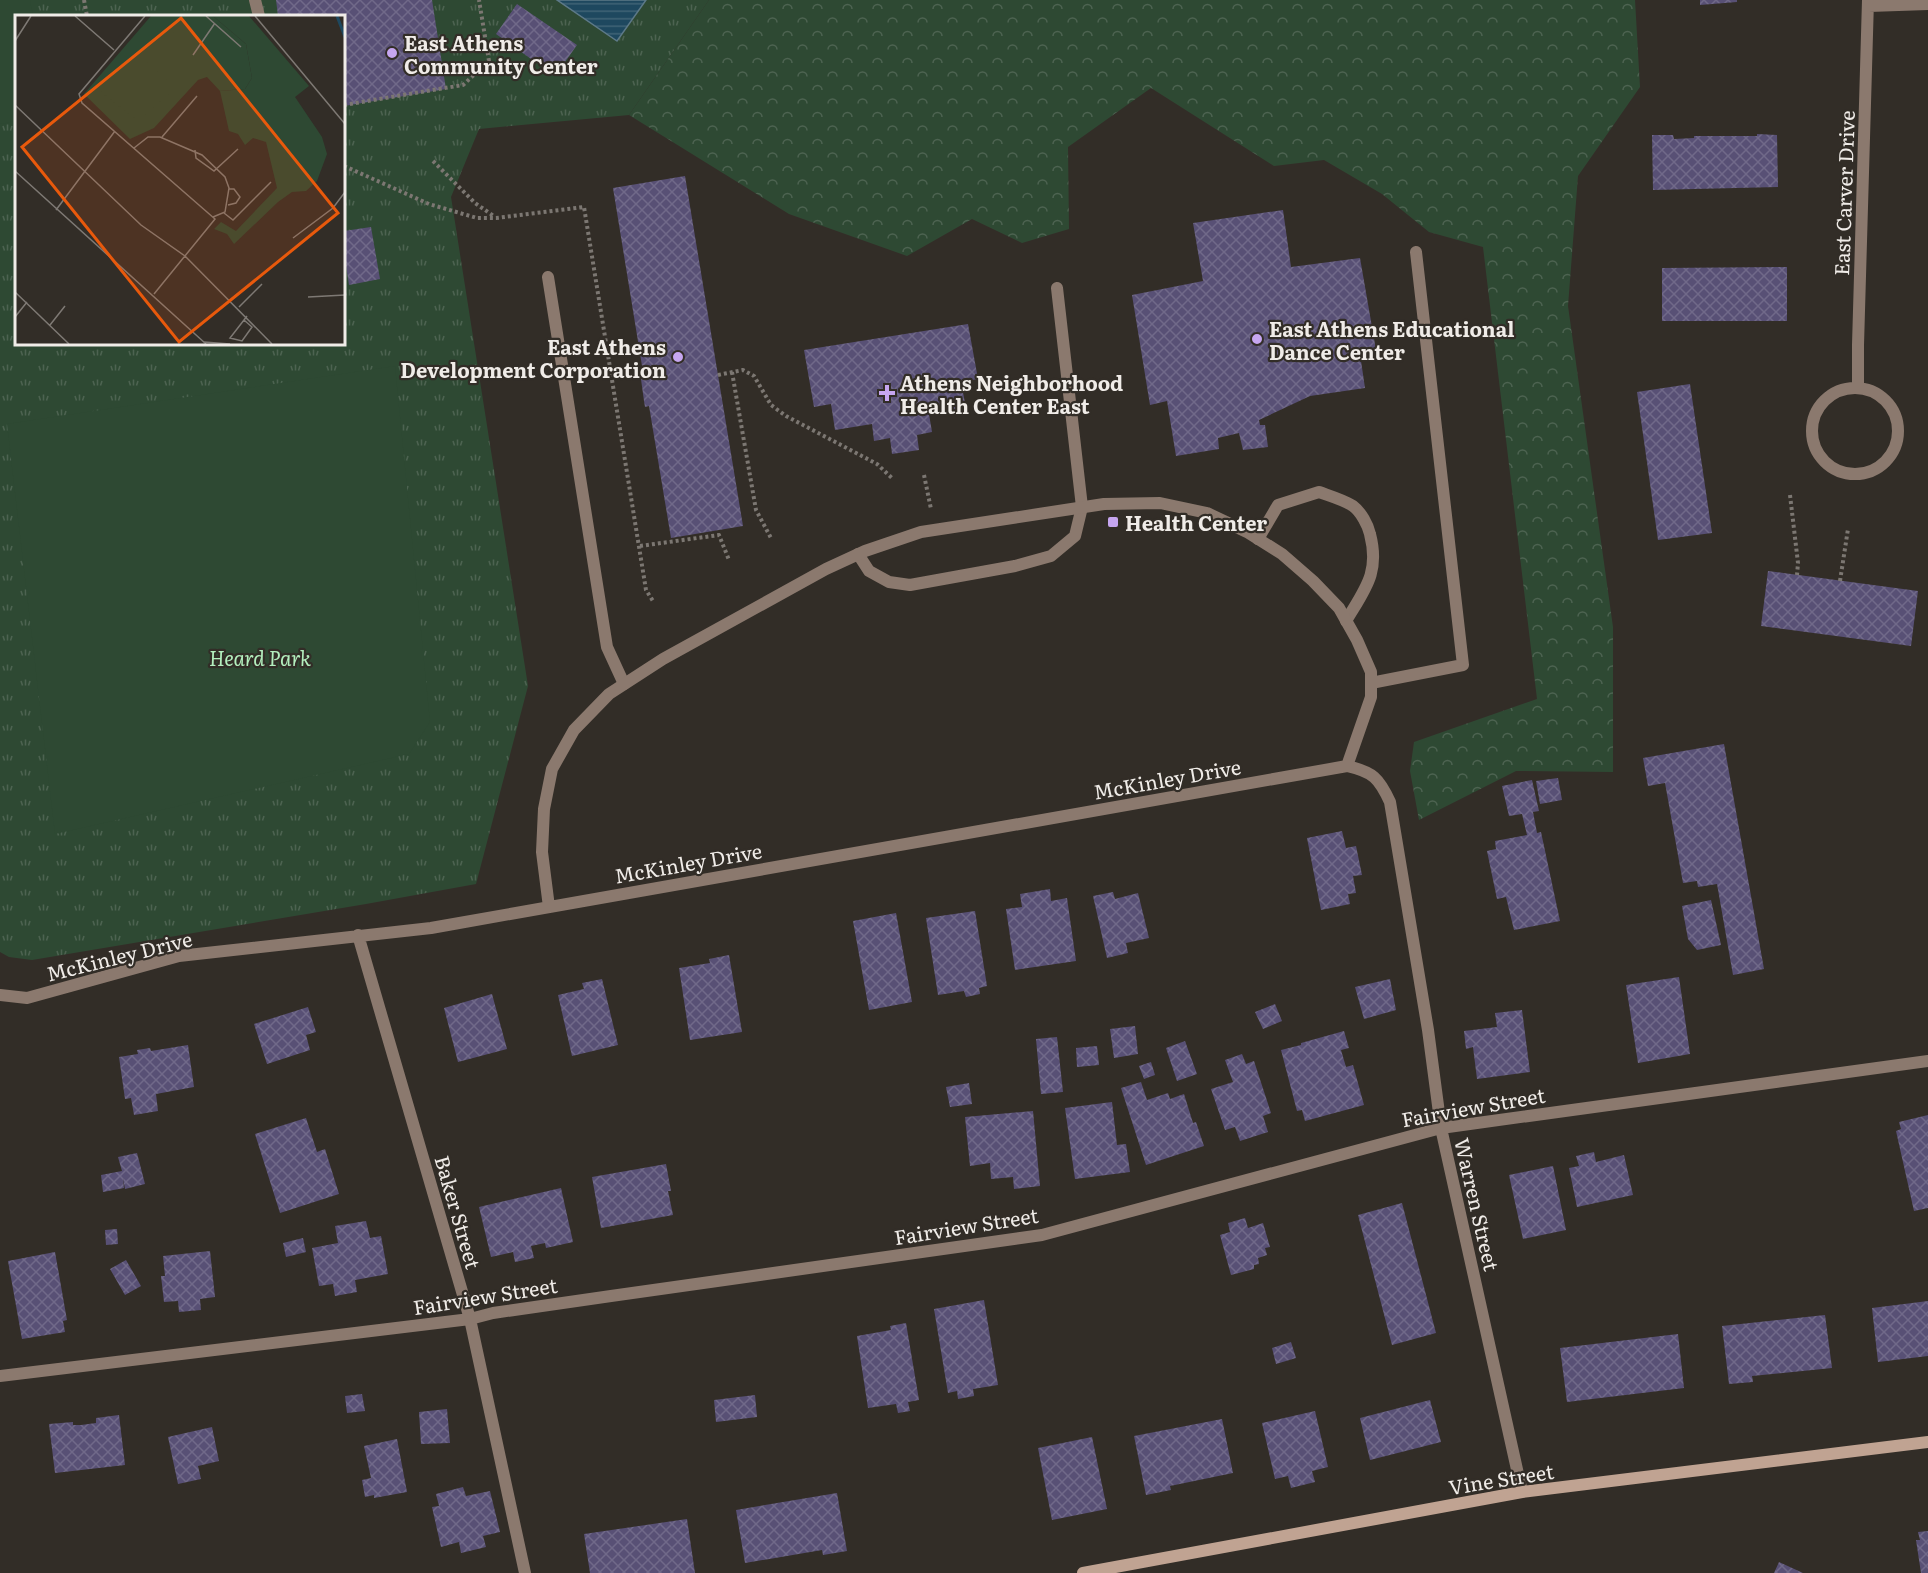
<svg xmlns="http://www.w3.org/2000/svg" width="1928" height="1573" font-family="Literata,serif">
	<style>
		.grass { fill: url(#grass-tufts); fill-rule: evenodd }
		.forest { fill: url(#forest-crowns) }
		.pitch { fill: #2e4933 }
		.water { fill: url(#water-rules); stroke: #5d7988; stroke-width: 1.5 }
		.building { fill: url(#building-cross-hatch) }
		.lines { fill: none; stroke-linecap: round; stroke-linejoin: round }
		.path { stroke: #7c7772; stroke-width: 4; stroke-dasharray: 3 3; stroke-linecap: butt }
		.lane { stroke: #8b796e; stroke-width: 12 }
		.street { stroke: #8b796e; stroke-width: 12 }
		.secondary { stroke: #c0a392; stroke-width: 12 }
		.poi-dot { fill: #c6a6f0; stroke: #322d27; stroke-width: 2 }
		.labels { text-anchor: middle; dominant-baseline: central; stroke-width: 4.5; stroke-linejoin: round; paint-order: stroke }
		.poi-label { font-size: 20px; font-weight: bold; fill: #f0ece8; stroke: #322d27; text-anchor: start }
		.street-label { font-size: 20px; fill: #f0ece8; stroke: #322d27 }
		.park-label { font-size: 20px; font-style: italic; fill: #b3efbe; stroke: #322d27 }
		.inset-river { fill: none; stroke: #1e485f; stroke-width: 3 }
		.inset-road { fill: none; stroke: #7e7974; stroke-width: 1.5 }
		.view { fill: #e8590c; fill-opacity: 0.15; stroke: #e8590c; stroke-width: 3 }
		.inset-edge { fill: none; stroke: #f0ece8; stroke-width: 3 }
	</style>
	<defs>
		<pattern id="grass-tufts" width="24" height="20" patternUnits="userSpaceOnUse" patternTransform="scale(1.5)"><rect width="24" height="20" fill="#2e4933"/><path d="M3 7l-1-3M5 7V3M7 7l1-3M15 17l-1-3M17 17v-4M19 17l1-3" fill="none" stroke="#4d6351"/></pattern>
		<pattern id="forest-crowns" width="20" height="18" patternUnits="userSpaceOnUse" patternTransform="scale(1.5)"><rect width="20" height="18" fill="#2e4933"/><path d="M2 6a3 3 0 1 1 6 0M12 15a3 3 0 1 1 6 0" fill="none" stroke="#4d6351"/></pattern>
		<pattern id="water-rules" width="6" height="5" patternUnits="userSpaceOnUse" patternTransform="scale(1.5)"><rect width="6" height="5" fill="#1e485f"/><path d="M0 2.5h6" fill="none" stroke="#3f6376"/></pattern>
		<pattern id="building-cross-hatch" width="8" height="8" patternUnits="userSpaceOnUse" patternTransform="scale(1.5)"><rect width="8" height="8" fill="#585075"/><path d="M0 0l8 8M0 8l8-8" fill="none" stroke="#706989"/></pattern>
	</defs>
	<rect width="100%" height="100%" fill="#322d27"/>
	<path class="grass" d="M 0,0 L 709,0 L 629,115 L 479,129 L 451,197 L 528,686 L 476,884 L 366,904 L 32,960 L 9,957 L 0,952 ZM 16,16 L 344,16 L 344,344 L 16,344 Z"/>
	<path class="forest" d="M 709,0 L 1635,0 L 1640,87 L 1578,176 L 1568,306 L 1613,627 L 1613,772 L 1516,771 L 1419,820 L 1410,771 L 1414,742 L 1537,699 L 1483,247 L 1429,232 L 1382,194 L 1324,160 L 1274,166 L 1151,88 L 1068,147 L 1069,229 L 1022,243 L 972,219 L 907,256 L 789,214 L 629,115 Z"/>
	<path class="pitch" d="M 0,0 L 30,0 L 33,16 L 16,16 L 16,121 L 0,124 Z
		M 395,366 L 430,722 L 409,754 L 55,834 L 7,424 Z"/>
	<path class="water" d="M 557,0 L 646,0 L 617,41 Z"/>
	<path class="building" d="M 276,0 L 432,0 L 446,89 L 344,106 L 344,16 L 278,16 Z
		M 1700,0 L 1737,0 L 1737,2 L 1700,5 Z
		M 517,4 L 577,45 L 555,76 L 496,34 Z
		M 1757,134 L 1777,135 L 1778,187 L 1653,190 L 1652,135 L 1673,135 L 1674,139 L 1694,138 L 1694,136 L 1757,136 Z
		M 685,176 L 743,526 L 671,538 L 649,406 L 645,407 L 644,401 L 640,372 L 643,372 L 613,188 Z
		M 1283,210 L 1291,267 L 1360,258 L 1376,350 L 1360,354 L 1365,388 L 1310,396 L 1259,420 L 1260,425 L 1265,425 L 1268,447 L 1243,450 L 1239,433 L 1218,438 L 1219,449 L 1176,456 L 1167,401 L 1150,405 L 1132,295 L 1203,281 L 1193,223 Z
		M 371,227 L 380,279 L 349,285 L 344,252 L 344,231 Z
		M 1787,267 L 1787,321 L 1662,321 L 1662,268 Z
		M 968,324 L 978,379 L 961,382 L 966,408 L 929,414 L 932,432 L 917,435 L 919,450 L 892,454 L 890,438 L 874,441 L 872,424 L 835,430 L 831,404 L 814,407 L 804,350 Z
		M 1690,384 L 1712,533 L 1658,540 L 1637,392 Z
		M 1768,571 L 1918,591 L 1911,646 L 1761,626 Z
		M 1724,744 L 1764,969 L 1733,975 L 1717,884 L 1698,887 L 1697,881 L 1683,883 L 1665,783 L 1648,786 L 1643,758 Z
		M 1558,778 L 1562,800 L 1540,804 L 1536,781 Z
		M 1532,780 L 1539,811 L 1533,812 L 1537,833 L 1541,832 L 1560,921 L 1514,930 L 1506,897 L 1497,899 L 1487,851 L 1496,849 L 1495,841 L 1527,835 L 1522,814 L 1509,816 L 1502,786 Z
		M 1342,831 L 1346,848 L 1356,846 L 1362,875 L 1353,876 L 1356,893 L 1348,894 L 1350,904 L 1321,910 L 1307,838 Z
		M 1050,889 L 1051,901 L 1067,898 L 1076,961 L 1015,970 L 1006,909 L 1022,907 L 1020,894 Z
		M 1113,892 L 1115,899 L 1138,893 L 1149,938 L 1126,943 L 1128,953 L 1107,958 L 1093,896 Z
		M 1711,900 L 1721,945 L 1697,950 L 1688,939 L 1682,906 Z
		M 975,911 L 987,986 L 979,988 L 980,994 L 966,997 L 964,991 L 938,995 L 926,918 Z
		M 896,913 L 912,1002 L 869,1010 L 853,921 Z
		M 729,955 L 742,1032 L 690,1040 L 679,968 L 710,963 L 709,959 Z
		M 1679,977 L 1690,1054 L 1638,1063 L 1626,985 Z
		M 602,979 L 618,1045 L 572,1056 L 558,995 L 584,989 L 582,983 Z
		M 1390,979 L 1396,1010 L 1364,1019 L 1355,987 Z
		M 492,994 L 507,1049 L 458,1062 L 444,1008 Z
		M 1275,1004 L 1282,1021 L 1263,1029 L 1255,1012 Z
		M 308,1007 L 316,1032 L 306,1035 L 310,1050 L 267,1064 L 254,1024 Z
		M 1522,1010 L 1530,1072 L 1477,1079 L 1473,1047 L 1466,1049 L 1464,1031 L 1497,1027 L 1495,1013 Z
		M 1135,1026 L 1138,1054 L 1114,1058 L 1110,1029 Z
		M 1344,1031 L 1349,1048 L 1341,1050 L 1346,1067 L 1353,1065 L 1364,1105 L 1305,1121 L 1302,1110 L 1297,1111 L 1281,1050 L 1301,1045 L 1301,1043 Z
		M 1057,1037 L 1063,1092 L 1041,1094 L 1036,1039 Z
		M 1185,1041 L 1197,1074 L 1177,1081 L 1166,1048 Z
		M 188,1045 L 194,1087 L 156,1094 L 158,1111 L 134,1115 L 131,1098 L 125,1099 L 119,1057 L 138,1054 L 137,1050 L 150,1048 L 151,1051 Z
		M 1097,1046 L 1099,1065 L 1077,1067 L 1076,1048 Z
		M 1242,1054 L 1246,1064 L 1254,1061 L 1271,1113 L 1263,1116 L 1268,1132 L 1240,1141 L 1235,1127 L 1225,1130 L 1211,1089 L 1233,1082 L 1225,1060 Z
		M 1151,1062 L 1155,1075 L 1144,1079 L 1139,1066 Z
		M 1141,1082 L 1147,1100 L 1168,1093 L 1170,1099 L 1184,1094 L 1193,1123 L 1196,1122 L 1204,1146 L 1146,1165 L 1121,1088 Z
		M 969,1083 L 972,1104 L 950,1107 L 946,1087 Z
		M 1112,1102 L 1117,1145 L 1126,1144 L 1130,1172 L 1075,1179 L 1065,1108 Z
		M 1033,1111 L 1040,1186 L 1014,1189 L 1013,1177 L 991,1179 L 990,1163 L 970,1166 L 965,1117 Z
		M 1928,1115 L 1928,1208 L 1914,1211 L 1896,1131 L 1901,1129 L 1899,1122 Z
		M 306,1118 L 317,1152 L 325,1149 L 339,1194 L 280,1213 L 255,1134 Z
		M 1594,1152 L 1596,1162 L 1624,1155 L 1633,1195 L 1577,1207 L 1569,1168 L 1579,1166 L 1576,1156 Z
		M 137,1153 L 145,1184 L 125,1189 L 123,1178 L 124,1188 L 103,1192 L 101,1175 L 122,1171 L 118,1157 Z
		M 666,1164 L 671,1191 L 668,1191 L 673,1215 L 601,1228 L 592,1177 Z
		M 1553,1166 L 1566,1230 L 1523,1239 L 1509,1175 Z
		M 561,1188 L 573,1242 L 546,1248 L 545,1243 L 531,1246 L 534,1258 L 515,1262 L 513,1252 L 491,1257 L 479,1207 Z
		M 1402,1203 L 1436,1333 L 1392,1345 L 1358,1215 Z
		M 1245,1218 L 1248,1228 L 1263,1223 L 1270,1247 L 1265,1248 L 1267,1255 L 1258,1258 L 1259,1264 L 1254,1265 L 1254,1269 L 1231,1275 L 1220,1235 L 1230,1232 L 1228,1223 Z
		M 366,1221 L 370,1238 L 381,1236 L 388,1274 L 355,1280 L 357,1292 L 335,1296 L 333,1284 L 319,1286 L 312,1248 L 338,1243 L 335,1226 Z
		M 117,1229 L 118,1244 L 106,1245 L 105,1230 Z
		M 303,1238 L 306,1252 L 286,1257 L 283,1243 Z
		M 210,1251 L 215,1297 L 200,1299 L 201,1310 L 179,1312 L 178,1301 L 164,1302 L 161,1276 L 165,1276 L 163,1256 Z
		M 55,1252 L 67,1320 L 63,1321 L 65,1332 L 22,1339 L 8,1261 Z
		M 126,1260 L 141,1286 L 125,1295 L 110,1269 Z
		M 984,1300 L 998,1385 L 973,1389 L 974,1396 L 958,1399 L 957,1391 L 948,1393 L 934,1309 Z
		M 1928,1301 L 1928,1356 L 1878,1362 L 1872,1308 Z
		M 1825,1315 L 1832,1368 L 1752,1376 L 1753,1382 L 1729,1384 L 1722,1326 Z
		M 906,1323 L 919,1400 L 908,1402 L 910,1411 L 898,1413 L 896,1404 L 868,1408 L 857,1336 L 891,1330 L 890,1326 Z
		M 1678,1334 L 1684,1388 L 1567,1402 L 1560,1348 Z
		M 1291,1342 L 1296,1358 L 1276,1364 L 1272,1348 Z
		M 362,1394 L 365,1411 L 347,1413 L 345,1396 Z
		M 755,1395 L 757,1417 L 716,1422 L 714,1400 Z
		M 1430,1400 L 1441,1442 L 1370,1460 L 1360,1418 Z
		M 447,1409 L 450,1443 L 421,1444 L 419,1412 Z
		M 1315,1411 L 1328,1467 L 1312,1471 L 1315,1482 L 1291,1488 L 1288,1476 L 1275,1479 L 1262,1423 Z
		M 119,1415 L 125,1465 L 55,1473 L 49,1424 L 73,1422 L 73,1425 L 81,1425 L 96,1423 L 96,1418 Z
		M 1222,1419 L 1233,1473 L 1170,1486 L 1171,1490 L 1146,1495 L 1134,1436 Z
		M 212,1427 L 219,1461 L 198,1466 L 201,1479 L 178,1484 L 168,1437 Z
		M 1092,1437 L 1107,1509 L 1052,1520 L 1038,1448 Z
		M 397,1439 L 407,1492 L 374,1498 L 374,1495 L 365,1497 L 362,1480 L 371,1478 L 364,1446 Z
		M 463,1487 L 466,1496 L 490,1491 L 500,1532 L 483,1536 L 486,1547 L 461,1553 L 459,1542 L 441,1547 L 432,1507 L 439,1506 L 436,1494 Z
		M 837,1493 L 847,1551 L 823,1555 L 822,1550 L 745,1563 L 736,1510 Z
		M 687,1519 L 695,1573 L 590,1573 L 584,1534 Z
		M 1928,1531 L 1928,1573 L 1921,1573 L 1916,1540 L 1920,1540 L 1918,1532 Z
		M 1779,1562 L 1803,1573 L 1774,1573 Z"/>
	<g class="lines">
		<path class="path" d="M 84,0 L 87,16
			M 344,105 L 463,85 L 489,61 L 479,0
			M 433,161 L 475,203 L 495,217
			M 344,166 L 429,204 L 477,218 L 496,218 L 584,207 L 646,590 L 653,601
			M 732,372 L 756,510 L 771,538
			M 718,375 L 743,370 L 754,376 L 771,405 L 786,416 L 877,464 L 893,479
			M 924,475 L 931,509
			M 1790,495 L 1798,563 L 1797,575
			M 640,546 L 719,535 L 729,560
			M 1840,581 L 1848,529"/>
		<path class="lane" d="M 255,0 L 259,16
			M 548,277 L 607,647 L 624,684
			M 1258,539 L 1278,505 L 1319,492 C 1330,496 1344,500 1353,506 C 1361,512 1368,525 1370,534 C 1380,573 1365,589 1346,621
			M 858,554 L 869,571 L 889,582 L 910,585 L 1015,566 L 1051,556 L 1075,536 L 1082,507 L 1057,288
			M 1371,683 L 1463,665 L 1416,252"/>
		<path class="street" d="M 1869,6 L 1928,4
			M 1858,388 L 1858,345 L 1868,0
			M1812 431a43 43 0 1 1 86 0a43 43 0 1 1-86 0Z
			M 549,907 L 542,852 L 544,809 L 552,769 L 574,730 L 609,694 L 663,659 L 826,569 L 865,551 L 921,532 L 1104,504 L 1160,503 L 1207,513 L 1247,532 L 1282,554 L 1313,581 L 1339,608 L 1357,640 L 1371,672 L 1371,697 L 1347,766
			M 358,935 L 470,1319 L 525,1573
			M 0,995 L 27,998 L 179,956 L 431,928 L 1347,766 C 1373,772 1379,778 1390,802 L 1428,1030 L 1441,1128 L 1522,1492
			M 0,1376 L 470,1319 L 493,1313 L 611,1296 L 1042,1235 L 1441,1128 L 1928,1061"/>
		<path class="secondary" d="M 1083,1573 L 1522,1492 L 1928,1442"/>
	</g>
	<g class="poi-dot">
		<circle cx="392" cy="53" r="6"/>
		<circle cx="1257" cy="339" r="6"/>
		<circle cx="678" cy="357" r="6"/>
		<path d="M884 384h6v6h6v6h-6v6h-6v-6h-6v-6h6z"/>
		<rect x="1107" y="516" width="12" height="12" rx="3"/>
	</g>
	<g class="labels">
		<g class="poi-label">
			<text x="404" y="42">East Athens<tspan x="404" dy="23">Community Center</tspan></text>
			<text x="1269" y="328">East Athens Educational<tspan x="1269" dy="23">Dance Center</tspan></text>
			<text x="666" y="346" text-anchor="end">East Athens<tspan x="666" dy="23">Development Corporation</tspan></text>
			<text x="900" y="382">Athens Neighborhood<tspan x="900" dy="23">Health Center East</tspan></text>
			<text x="1125" y="522">Health Center</text>
		</g>
		<g class="street-label">
			<text transform="translate(1843 193) rotate(-88)">East Carver Drive</text>
			<text transform="translate(1167 778) rotate(-10)">McKinley Drive</text>
			<text transform="translate(688 862) rotate(-10)">McKinley Drive</text>
			<text transform="translate(119 955) rotate(-14)">McKinley Drive</text>
			<text transform="translate(1473 1106) rotate(-10)">Fairview Street</text>
			<text transform="translate(1478 1204) rotate(77)">Warren Street</text>
			<text transform="translate(459 1212) rotate(74)">Baker Street</text>
			<text transform="translate(966 1225) rotate(-9)">Fairview Street</text>
			<text transform="translate(485 1295) rotate(-9)">Fairview Street</text>
			<text transform="translate(1501 1478) rotate(-9)">Vine Street</text>
		</g>
		<g class="park-label">
			<text x="260" y="657">Heard Park</text>
		</g>
	</g>
	<g transform="translate(15 15)">
		<rect width="330" height="330" fill="#322d27"/>
		<path d="M 136,1 L 198,1 L 231,29 L 237,63 L 230,74 L 205,76 L 192,62 L 183,65 L 139,113 L 115,124 L 69,79 Z" fill="#2e4933"/>
		<path d="M 198,1 L 234,1 L 294,71 L 280,82 L 307,122 L 312,139 L 302,166 L 291,176 L 277,177 L 263,187 L 219,229 L 212,219 L 199,214 L 206,207 L 221,216 L 262,173 L 251,127 L 238,123 L 230,130 L 223,119 L 214,116 L 205,76 L 230,74 L 237,63 L 231,29 Z" fill="#2e4933"/>
		<path d="M 150,1 L 170,1 L 172,2 L 158,18 L 145,6 ZM 123,39 L 161,73 L 123,106 L 86,77 Z" fill="#2e4933"/>
		<path class="inset-river" d="M 322,1 L 330,22"/>
		<path class="inset-road" d="M 60,1 L 99,35M 130,1 L 64,79 L 67,88 L 200,204 L 139,279M 191,1 L 226,32M 240,1 L 330,109M 0,26 L 16,1M 178,40 L 200,8M 0,90 L 126,210 L 170,241 L 257,329M 147,122 L 182,81M 119,133 L 133,122 L 145,122 L 187,140 L 210,162 L 214,173 L 210,197 L 198,202M 180,135 L 181,143 L 199,156 L 223,134M 0,156 L 191,329M 213,190 L 221,188 L 225,182 L 219,174 L 214,174M 41,195 L 100,116M 209,198 L 218,205 L 256,167M 278,223 L 318,193 L 330,177M 0,277 L 54,329M 293,282 L 330,280M 224,292 L 247,269M 0,302 L 12,287M 229,305 L 237,312 L 227,326 L 215,323 L 229,305 L 232,301M 35,310 L 50,291M 189,327 L 215,329"/>
		<path class="view" d="M 166,3 L 323,198 L 164,327 L 7,132 Z"/>
		<rect width="330" height="330" class="inset-edge"/>
	</g>
</svg>
